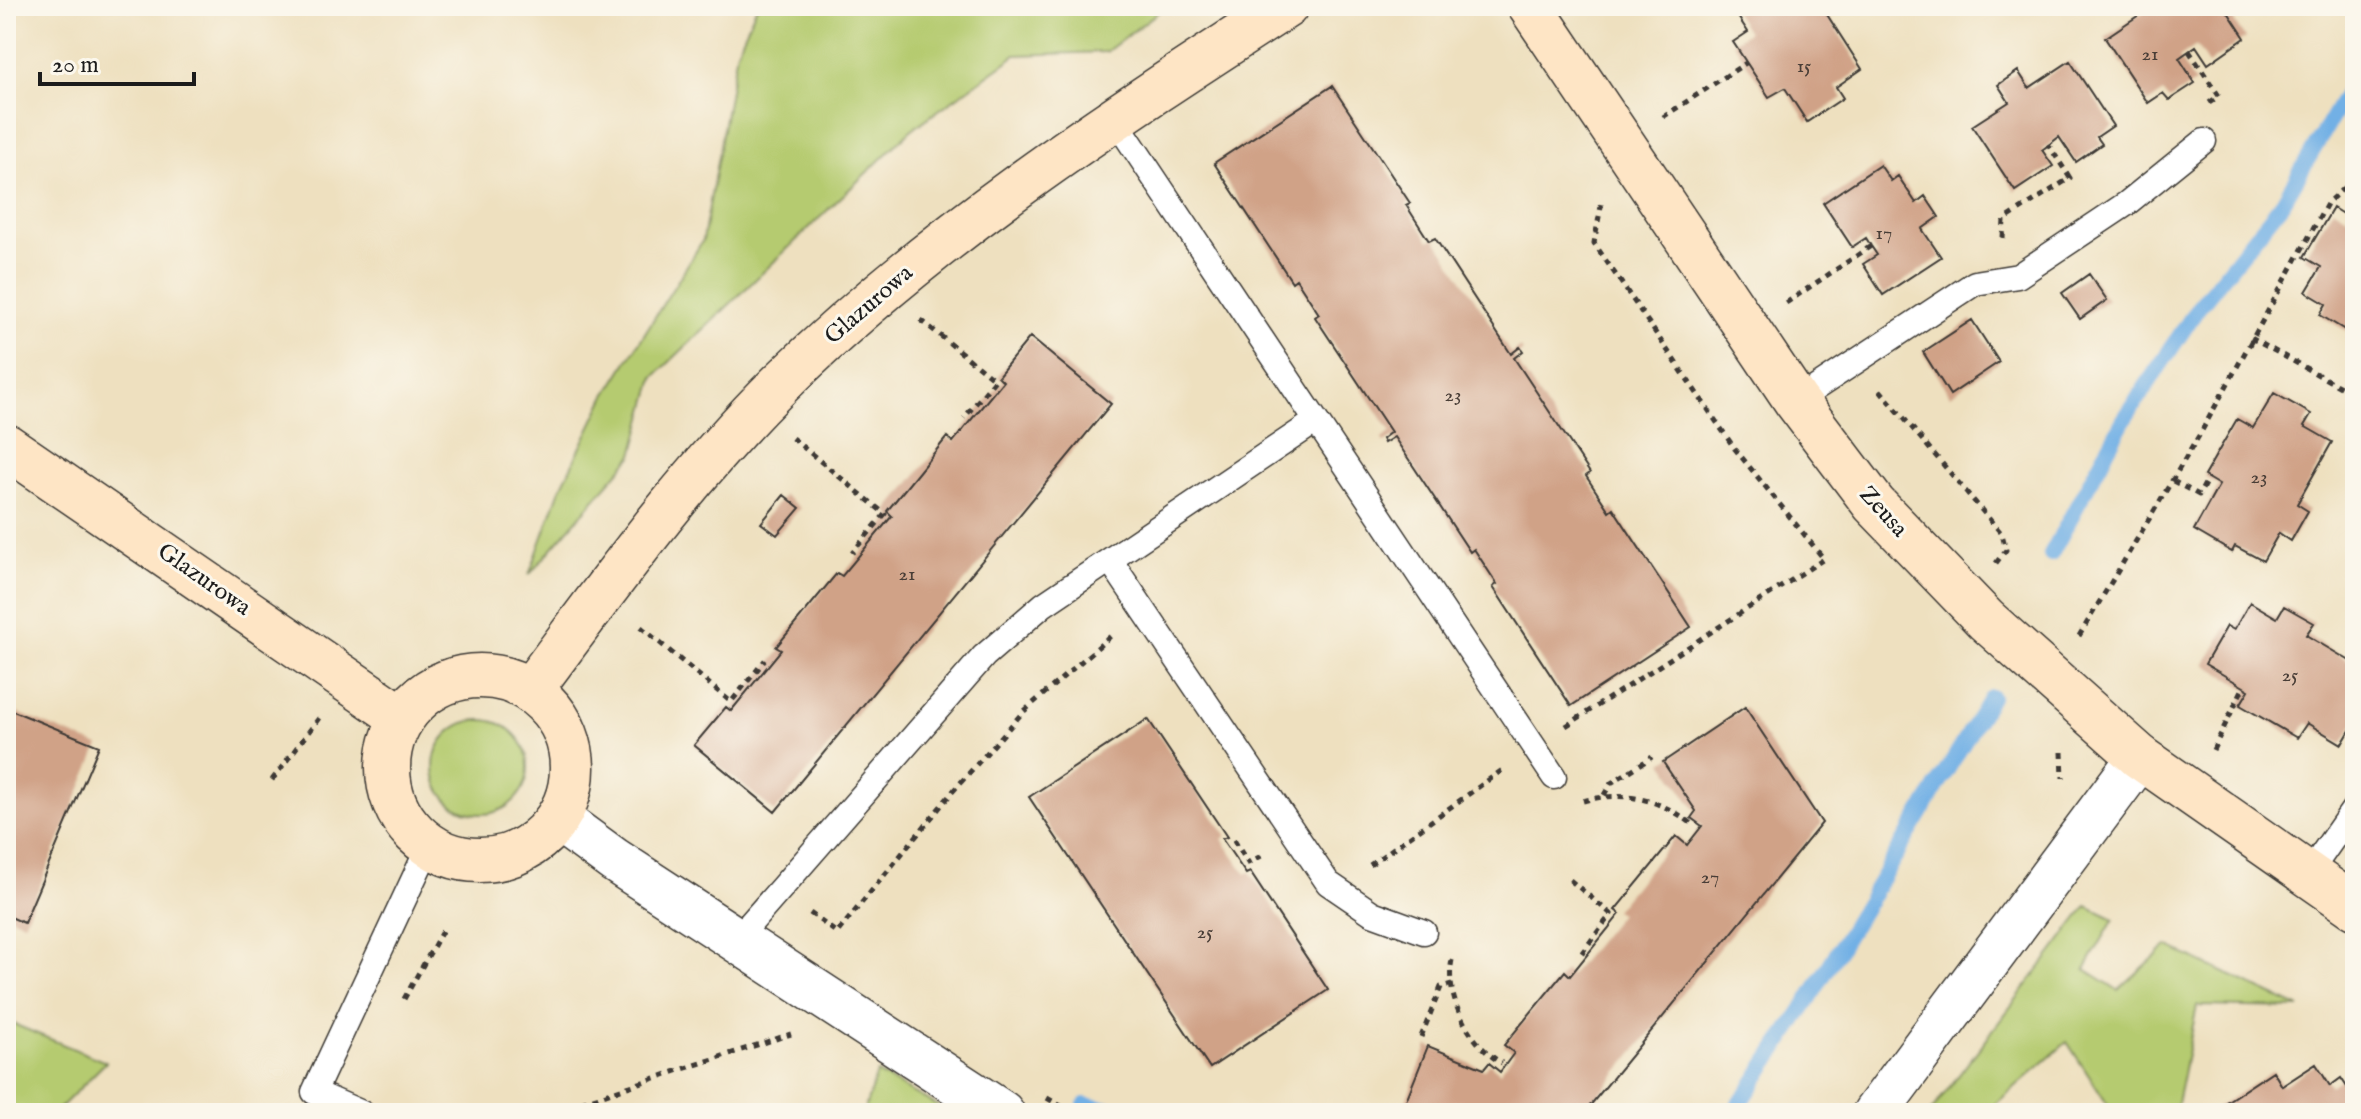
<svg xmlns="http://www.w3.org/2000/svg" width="2361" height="1119" font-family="'IM FELL English',serif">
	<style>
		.grass { fill: #b5cb6f; stroke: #687446; stroke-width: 2 }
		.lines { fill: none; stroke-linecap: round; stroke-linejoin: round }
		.stream { stroke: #72b0e5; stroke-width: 16 }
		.building { fill: #d0a287 }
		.lane-casing { stroke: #3c3934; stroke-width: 27 }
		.street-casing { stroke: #3c3934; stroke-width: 47 }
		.secondary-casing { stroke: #3c3934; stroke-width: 47 }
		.path { stroke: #3c3934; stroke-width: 5; stroke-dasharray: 6 6; stroke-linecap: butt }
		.lane { stroke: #fff; stroke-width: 24 }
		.street { stroke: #fff; stroke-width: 44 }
		.secondary { stroke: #fee5c5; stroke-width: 44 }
		.labels { text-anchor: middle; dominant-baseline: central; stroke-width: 6; stroke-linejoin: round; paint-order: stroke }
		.number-label { font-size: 20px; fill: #493e37 }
		.street-label { font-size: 24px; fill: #1c1c1c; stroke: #fbf7ec }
	</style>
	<rect width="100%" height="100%" fill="#fbf7ec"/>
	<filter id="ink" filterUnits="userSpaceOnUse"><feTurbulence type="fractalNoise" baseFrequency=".0125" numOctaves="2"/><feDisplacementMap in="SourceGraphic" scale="16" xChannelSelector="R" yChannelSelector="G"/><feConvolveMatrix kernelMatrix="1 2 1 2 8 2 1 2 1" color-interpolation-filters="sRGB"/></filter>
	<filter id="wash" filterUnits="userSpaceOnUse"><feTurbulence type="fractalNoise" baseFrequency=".006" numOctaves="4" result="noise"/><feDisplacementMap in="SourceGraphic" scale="32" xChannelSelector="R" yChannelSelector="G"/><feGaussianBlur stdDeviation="1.8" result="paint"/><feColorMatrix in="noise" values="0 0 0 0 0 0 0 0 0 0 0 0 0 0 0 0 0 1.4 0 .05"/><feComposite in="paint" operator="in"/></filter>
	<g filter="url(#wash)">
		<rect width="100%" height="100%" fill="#eee0bf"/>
		<path class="grass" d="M 757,6 L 1166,6 L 1106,52 L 1016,55 L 911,130 L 654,377 L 633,455 L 529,575 L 559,492 L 605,397 L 703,240 L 737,51 Z
			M434 767a47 47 0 1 1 94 0a47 47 0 1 1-94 0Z
			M 2087,906 L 2114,919 L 2085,969 L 2118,990 L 2167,946 L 2300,1008 L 2197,1006 L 2175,1113 L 2113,1113 L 2067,1042 L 1985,1113 L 1930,1113 Z
			M 6,1021 L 106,1062 L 55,1113 L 6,1113 Z
			M 877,1073 L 951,1113 L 863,1113 Z"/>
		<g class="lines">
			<path class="stream" d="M 2051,554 L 2123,421 L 2198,308 L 2283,202 L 2355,78
				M 1085,1105 L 1129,1113
				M 1734,1113 L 1808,1001 L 1991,697"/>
		</g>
		<g id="blocks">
			<path class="building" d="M 1731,6 L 1829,6 L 1824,10 L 1862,69 L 1836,87 L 1843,98 L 1807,122 L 1785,88 L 1769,97 L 1733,42 L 1748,32 Z
				M 2142,6 L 2224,6 L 2245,38 L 2208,64 L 2196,46 L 2179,58 L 2195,83 L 2169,100 L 2163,93 L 2148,103 L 2105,38 L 2145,11 Z
				M 2070,61 L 2113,126 L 2097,137 L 2102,144 L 2076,162 L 2059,137 L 2042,150 L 2053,166 L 2015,191 L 1972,126 L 2009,102 L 1998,85 L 2018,71 L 2029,88 Z
				M 1332,86 L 1410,203 L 1406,205 L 1429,241 L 1435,238 L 1511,354 L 1520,347 L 1523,351 L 1514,358 L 1590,473 L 1586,476 L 1609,511 L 1613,508 L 1691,627 L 1571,706 L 1493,587 L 1497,584 L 1474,549 L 1470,552 L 1394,437 L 1384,443 L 1382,439 L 1391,432 L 1315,317 L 1319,314 L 1296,279 L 1292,282 L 1214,163 Z
				M 1880,165 L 1891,181 L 1898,176 L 1916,203 L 1925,196 L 1939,217 L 1922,229 L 1941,257 L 1883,295 L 1863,264 L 1877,255 L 1871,246 L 1866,238 L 1852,247 L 1823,203 Z
				M 2333,208 L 2354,221 L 2349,229 L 2355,233 L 2355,336 L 2320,315 L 2326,304 L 2306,292 L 2321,267 L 2304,257 Z
				M 2089,274 L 2107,300 L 2080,319 L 2062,293 Z
				M 1972,320 L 1999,362 L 1950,395 L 1923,352 Z
				M 1030,337 L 1111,404 L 775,812 L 694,745 L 726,707 L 731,711 L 781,650 L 776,647 L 837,573 L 842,576 L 892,516 L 887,511 L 947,437 L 953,442 L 1003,381 L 998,376 Z
				M 2274,393 L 2311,414 L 2304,426 L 2332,442 L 2297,504 L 2308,511 L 2291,541 L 2279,533 L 2263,561 L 2235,546 L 2232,552 L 2194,530 L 2219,485 L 2204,476 L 2237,419 L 2253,428 Z
				M 784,495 L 800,508 L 777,535 L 761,523 Z
				M 2250,602 L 2277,618 L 2284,606 L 2314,623 L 2306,635 L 2355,664 L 2355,722 L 2342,744 L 2307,723 L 2297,738 L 2240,705 L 2249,690 L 2205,664 L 2227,626 L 2234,630 Z
				M 1745,707 L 1822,823 L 1584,1113 L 1401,1113 L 1428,1046 L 1484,1069 L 1489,1063 L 1500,1072 L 1514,1053 L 1504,1045 L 1565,971 L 1570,976 L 1620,914 L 1615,910 L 1676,836 L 1687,845 L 1702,826 L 1691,818 L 1696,811 L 1663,762 Z
				M 6,708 L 99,746 L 24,923 L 6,915 Z
				M 1148,719 L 1227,837 L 1222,839 L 1246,874 L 1250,872 L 1328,990 L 1210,1068 L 1029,797 Z
				M 2316,1064 L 2330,1086 L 2341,1078 L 2355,1099 L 2355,1113 L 2216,1113 L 2214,1110 L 2273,1071 L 2282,1086 Z"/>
		</g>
	</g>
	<g filter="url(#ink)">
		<use href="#blocks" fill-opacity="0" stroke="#3c3934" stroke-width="2"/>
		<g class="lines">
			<defs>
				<path id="lane" d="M 1114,118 L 1554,777
					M 1796,401 L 1975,283 L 2018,276 L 2126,204 L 2204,141
					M 1110,560 L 1328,883 L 1372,913 L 1424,932
					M 2307,876 L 2355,807
					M 736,940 L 984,656 L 1043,605 L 1316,421
					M 362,1113 L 314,1092 L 429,846"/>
				<path id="street" d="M 558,819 L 614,860 L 1002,1113
					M 1875,1113 L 2140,757"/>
				<path id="secondary" d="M 1530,6 L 1796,401 L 1874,504 L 1986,620 L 2140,757 L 2355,907
					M 6,446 L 401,717
					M388 768a92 92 0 1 1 184 0a92 92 0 1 1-184 0Z
					M 531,689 C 609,585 686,477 779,385 C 931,236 1108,121 1286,6"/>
			</defs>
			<use href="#lane" class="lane-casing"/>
			<use href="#street" class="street-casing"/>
			<use href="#secondary" class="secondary-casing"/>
			<path class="path" d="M 2189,51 L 2219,96 L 2209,103
				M 1663,117 L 1746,63
				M 2003,238 L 2004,220 L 2070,178 L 2048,144
				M 1786,303 L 1871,246
				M 921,320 L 995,380 L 964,418
				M 2251,338 L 2355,395
				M 1880,390 L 2002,534 L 2006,550 L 1996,563
				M 792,438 L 885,514 L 852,553
				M 2173,481 L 2199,495 L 2208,478
				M 641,627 L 731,702 L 765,660
				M 2079,636 L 2200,434 L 2328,202 L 2355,178
				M 1566,726 L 1824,559 L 1735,449 L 1594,243 L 1602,201
				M 2213,750 L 2244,686
				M 2062,752 L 2063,778
				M 272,780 L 319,718
				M 1604,795 L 1611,783 L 1652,757
				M 1583,801 C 1622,790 1661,799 1692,824
				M 1234,840 L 1248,863 L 1265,854
				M 1370,865 L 1505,768
				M 1570,880 L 1611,914 L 1581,954
				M 810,913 L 837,933 L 954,790 L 1023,712 L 1113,634
				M 1452,960 C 1444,996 1470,1046 1502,1063
				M 404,999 L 445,926
				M 1421,1037 L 1441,987 L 1452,984
				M 1047,1098 L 1073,1113
				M 547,1113 L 791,1034"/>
			<use href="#lane" class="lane"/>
			<use href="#street" class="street"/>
			<use href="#secondary" class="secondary"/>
		</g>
	</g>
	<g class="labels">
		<g class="number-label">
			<text x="2150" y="54">21</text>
			<text x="1804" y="66">15</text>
			<text x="1884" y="233">17</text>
			<text x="1453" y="395">23</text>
			<text x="2259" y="477">23</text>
			<text x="907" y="574">21</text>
			<text x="2290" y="675">25</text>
			<text x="1710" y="877">27</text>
			<text x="1205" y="932">25</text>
		</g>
		<g class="street-label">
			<text transform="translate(869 305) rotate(-41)">Glazurowa</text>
			<text transform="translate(1883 512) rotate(48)">Zeusa</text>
			<text transform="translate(204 580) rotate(35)">Glazurowa</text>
		</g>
	</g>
	<rect width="2361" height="1119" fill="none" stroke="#fbf7ec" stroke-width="32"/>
	<path d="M40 72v12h154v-12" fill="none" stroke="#1c1c1c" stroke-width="4"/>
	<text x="52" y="72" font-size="24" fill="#1c1c1c" stroke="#fbf7ec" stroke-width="6" paint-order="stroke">20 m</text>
</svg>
